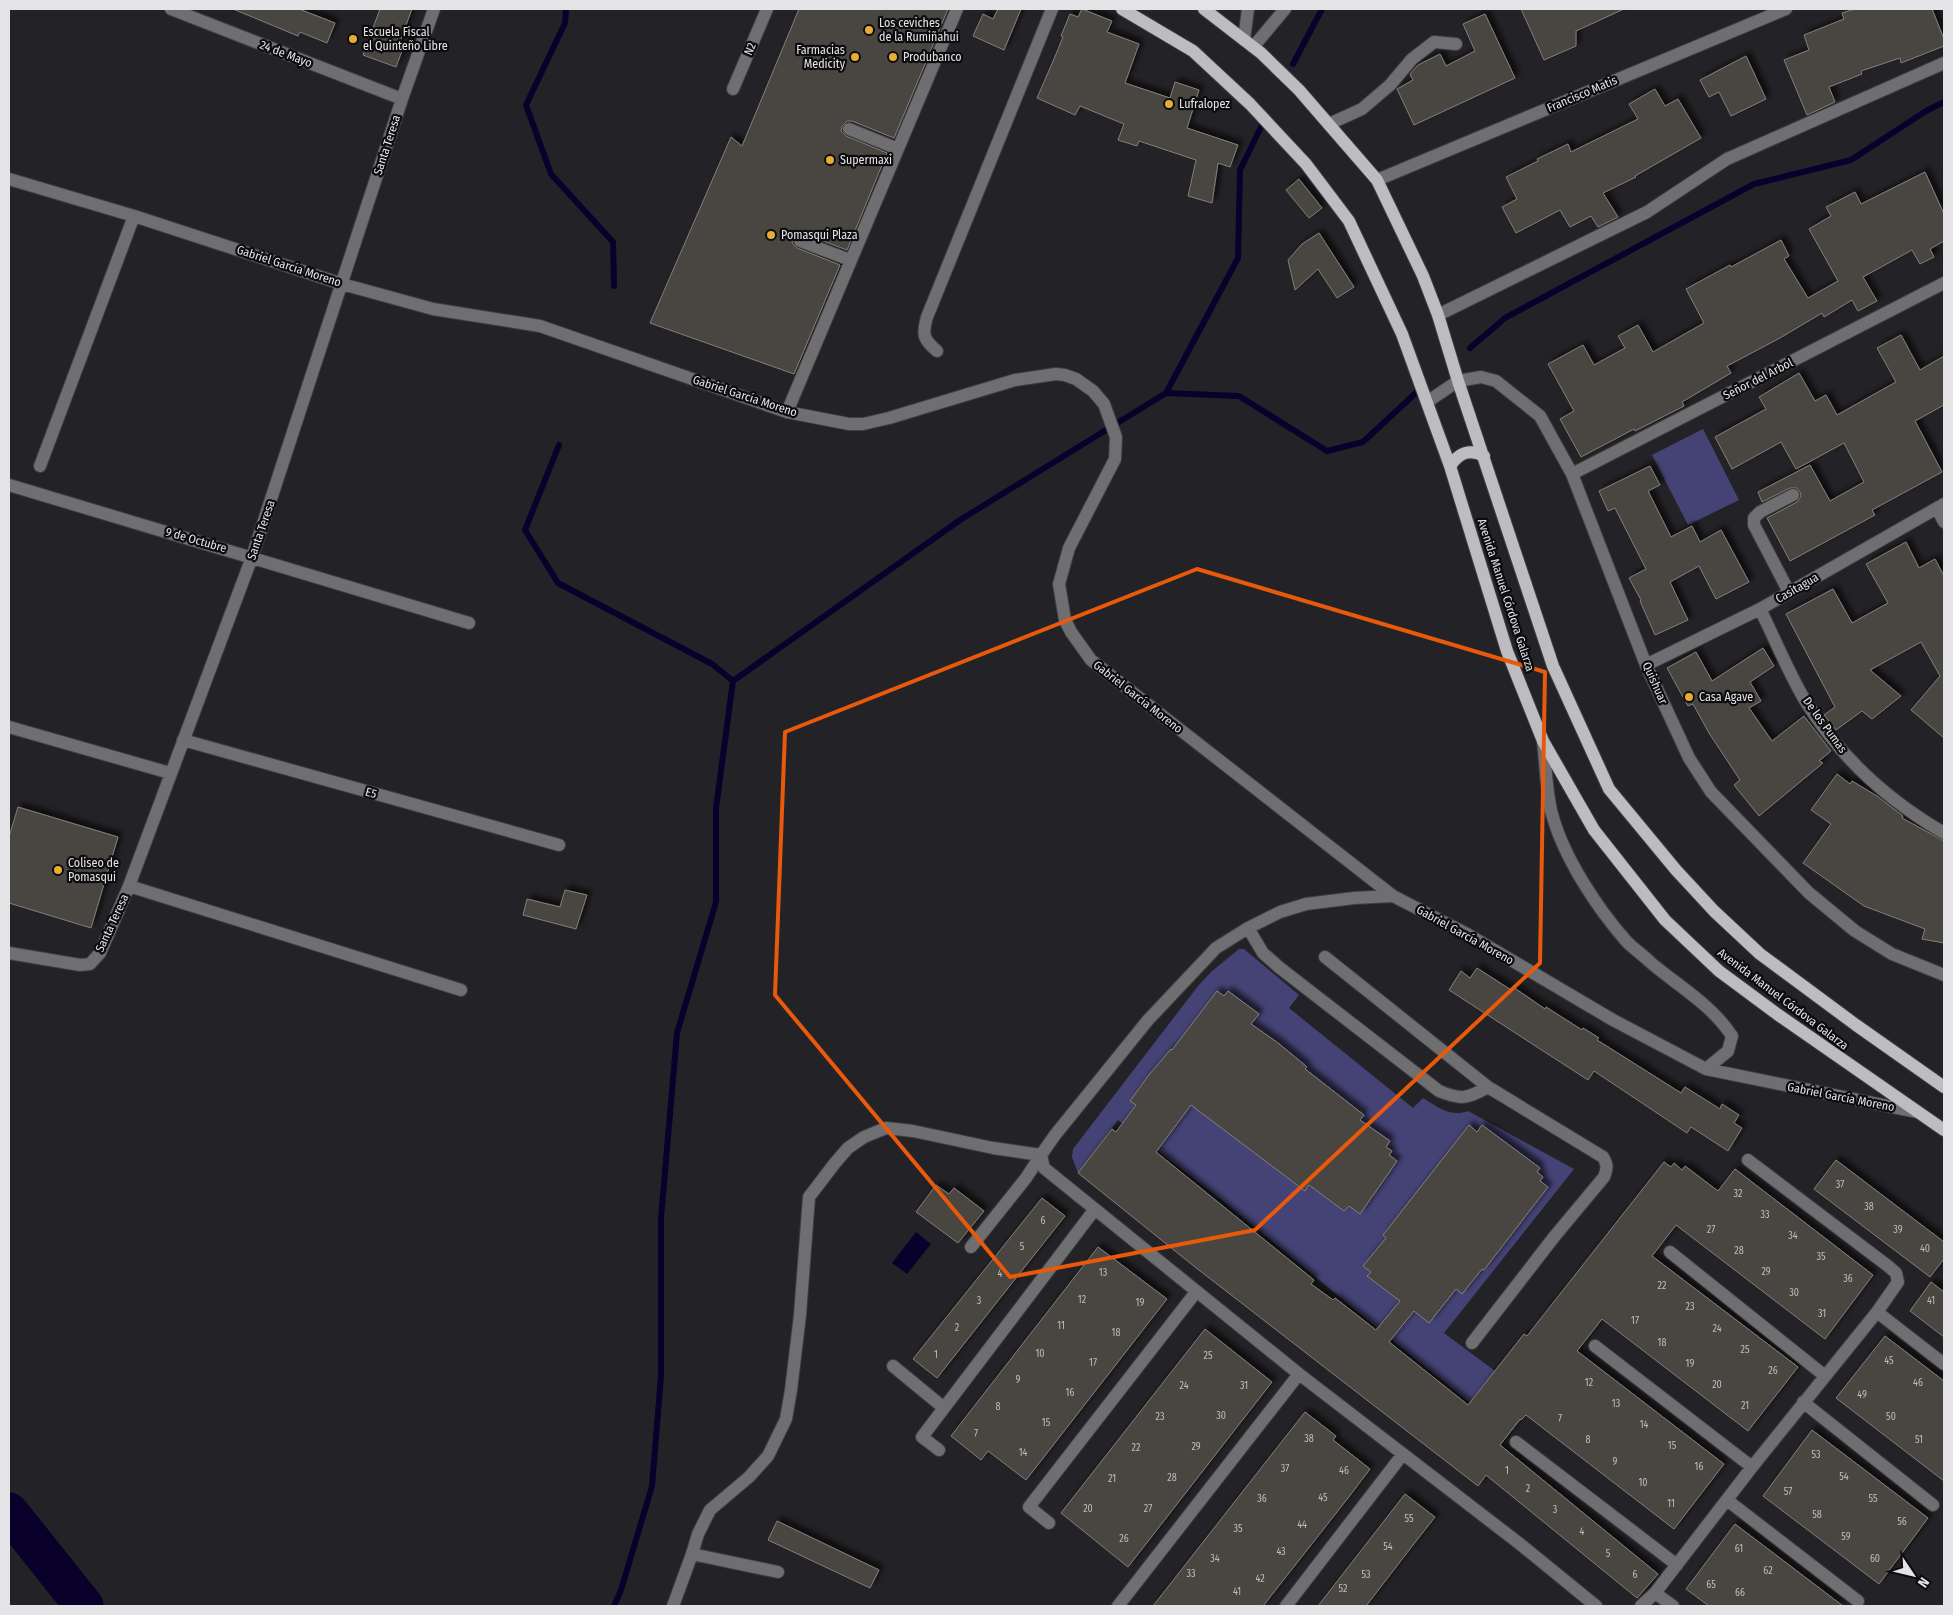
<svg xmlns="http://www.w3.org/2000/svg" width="1953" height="1615" font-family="'Fira Sans Condensed',sans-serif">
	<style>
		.green { fill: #454375 }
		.water { fill: #09002b }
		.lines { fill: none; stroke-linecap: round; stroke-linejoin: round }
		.stream { stroke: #09002b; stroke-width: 6 }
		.river { stroke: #09002b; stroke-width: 39 }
		.building { fill: #484541; stroke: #827f7a; filter: url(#shadow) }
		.minor-casing { stroke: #3e3e42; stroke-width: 14 }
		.major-casing { stroke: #3e3e42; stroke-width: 14 }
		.minor { stroke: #6f6f71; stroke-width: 12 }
		.major { stroke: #bcbcc1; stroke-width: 12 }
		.marked { fill: none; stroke: #e8590c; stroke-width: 4; stroke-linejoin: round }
		.poi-dot { fill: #e6ad36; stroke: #0c0c0e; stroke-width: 2 }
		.labels { text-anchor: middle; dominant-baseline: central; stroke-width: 4.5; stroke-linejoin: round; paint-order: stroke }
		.number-label { font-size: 10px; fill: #bdbcbe }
		.poi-label { font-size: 12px; fill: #e4e4e7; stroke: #0c0c0e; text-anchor: start }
		.street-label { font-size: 12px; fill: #e4e4e7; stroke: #0c0c0e }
	</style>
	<defs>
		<filter id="shadow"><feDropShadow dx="4.5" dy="-4.5" stdDeviation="2.5" flood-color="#0009"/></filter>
	</defs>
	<rect width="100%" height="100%" fill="#232327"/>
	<path class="green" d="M 1703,429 L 1739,500 L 1688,525 L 1652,455 Z
		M 1239,949 L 1244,949 L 1299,995 L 1289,1008 L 1413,1108 L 1423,1098 C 1436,1106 1451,1118 1468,1111 L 1574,1169 L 1444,1333 L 1495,1371 L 1487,1397 L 1521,1420 L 1509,1434 L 1414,1358 L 1224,1202 L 1118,1120 L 1078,1173 L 1072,1157 L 1073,1149 L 1198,986 L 1211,972 Z"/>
	<path class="water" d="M 916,1232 L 931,1244 L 907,1274 L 892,1263 Z"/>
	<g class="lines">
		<path class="stream" d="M 566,9 L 565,23 L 526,105 L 551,174 L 613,242 L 614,286
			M 1293,64 L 1322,9
			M 1470,348 L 1505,318 L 1754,184 L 1851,160 L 1926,111 L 1944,102
			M 1166,393 L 1238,258 L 1240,170 L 1262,125
			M 559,445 L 525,530 L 558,583 L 712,664 L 733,681 L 716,808 L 716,902 L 677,1033 L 661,1218 L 661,1376 L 652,1486 L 621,1590 L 614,1606
			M 733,681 L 960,520 L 1166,393 L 1239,396 L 1327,451 L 1363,442 L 1419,390"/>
		<path class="river" d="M 9,1512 L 84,1606"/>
	</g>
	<path class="building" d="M 233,9 L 299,9 L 335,23 L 327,43 L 300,32 L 298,36 Z
		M 380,9 L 412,9 L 397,49 L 402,51 L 396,67 L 363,55 Z
		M 799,9 L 948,9 L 894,138 L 852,121 L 847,121 L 842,126 L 841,131 L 846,136 L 887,153 L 847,250 L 802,233 L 795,234 L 793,238 L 792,243 L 797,248 L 840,265 L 794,374 L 650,323 L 731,137 L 742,146 Z
		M 998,9 L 1021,9 L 1004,50 L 973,36 L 983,14 L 993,19 Z
		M 1082,9 L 1112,21 L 1107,32 L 1139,44 L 1125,83 L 1170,98 L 1175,82 L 1199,90 L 1187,128 L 1238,145 L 1230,167 L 1218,163 L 1212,203 L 1188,196 L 1196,160 L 1139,141 L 1137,146 L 1118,140 L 1124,124 L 1080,106 L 1075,115 L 1037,98 L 1054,59 L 1063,37 L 1061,36 L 1070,14 L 1078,17 Z
		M 1521,9 L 1624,9 L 1576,31 L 1576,46 L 1544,60 Z
		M 1855,9 L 1932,9 L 1944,39 L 1944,46 L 1901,63 L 1900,58 L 1861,71 L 1862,74 L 1829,87 L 1835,102 L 1807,115 L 1784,60 L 1809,50 L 1804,35 L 1844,19 L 1842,13 Z
		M 1485,14 L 1515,78 L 1414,125 L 1397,89 L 1413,80 L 1410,74 L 1418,65 L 1440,54 L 1446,66 L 1475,51 L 1463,24 Z
		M 1746,56 L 1766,99 L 1731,116 L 1719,92 L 1709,97 L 1700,80 Z
		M 1655,89 L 1665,106 L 1678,99 L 1701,138 L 1635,176 L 1636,177 L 1603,193 L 1618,217 L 1598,227 L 1591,216 L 1570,227 L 1560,210 L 1516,233 L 1502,207 L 1517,199 L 1506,177 L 1538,161 L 1537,159 L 1568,144 L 1571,152 L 1638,119 L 1629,104 Z
		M 1925,172 L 1944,214 L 1944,241 L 1930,249 L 1934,257 L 1920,264 L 1912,250 L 1863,277 L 1877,301 L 1858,311 L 1852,300 L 1824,317 L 1822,313 L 1780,338 L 1727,366 L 1731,373 L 1682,402 L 1684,406 L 1635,431 L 1634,429 L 1581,457 L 1560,419 L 1574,411 L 1548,364 L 1583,345 L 1594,365 L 1625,348 L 1618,336 L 1638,325 L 1653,352 L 1704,323 L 1686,289 L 1730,265 L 1731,267 L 1781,240 L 1789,256 L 1784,259 L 1808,298 L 1838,281 L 1809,229 L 1831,216 L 1826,207 L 1855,192 L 1861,204 Z
		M 1299,179 L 1322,208 L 1309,218 L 1286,190 Z
		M 1319,233 L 1354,287 L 1337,298 L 1318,269 L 1295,290 L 1288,260 L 1302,244 Z
		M 1901,335 L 1920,370 L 1944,356 L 1944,405 L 1915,421 L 1942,472 L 1872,510 L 1875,515 L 1790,561 L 1767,518 L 1797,502 L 1801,496 L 1800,492 L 1797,488 L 1790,488 L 1762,502 L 1758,492 L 1810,465 L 1830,501 L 1864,482 L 1844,443 L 1796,469 L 1781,442 L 1732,469 L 1715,437 L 1766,409 L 1759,397 L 1799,373 L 1815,401 L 1826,395 L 1837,415 L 1896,382 L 1877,348 Z
		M 1650,466 L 1660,485 L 1648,491 L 1671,537 L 1692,526 L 1700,542 L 1721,530 L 1749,582 L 1716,599 L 1699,566 L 1670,582 L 1688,620 L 1655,635 L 1640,601 L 1641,600 L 1629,578 L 1646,569 L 1615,508 L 1608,511 L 1599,491 Z
		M 1906,542 L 1919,568 L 1935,559 L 1944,576 L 1944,738 L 1911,710 L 1940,676 L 1921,642 L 1870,670 L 1901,696 L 1872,719 L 1862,711 L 1836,730 L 1824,715 L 1835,707 L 1786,614 L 1833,589 L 1852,623 L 1888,603 L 1866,564 Z
		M 1763,648 L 1774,666 L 1750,682 L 1761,701 L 1749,708 L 1772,741 L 1804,716 L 1831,751 L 1819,761 L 1823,763 L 1759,816 L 1734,785 L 1740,780 L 1709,733 L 1693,704 L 1688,706 L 1667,668 L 1696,652 L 1712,681 Z
		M 1837,774 L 1850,784 L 1852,781 L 1877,796 L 1903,816 L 1902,818 L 1944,841 L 1944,943 L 1922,939 L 1925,929 L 1864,906 L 1803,863 L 1831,824 L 1811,810 Z
		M 18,807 L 118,837 L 91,928 L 9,903 L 9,837 Z
		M 565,890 L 587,895 L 576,929 L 523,915 L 527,899 L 560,907 Z
		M 1477,968 L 1511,990 L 1513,987 L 1545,1009 L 1546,1007 L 1582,1030 L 1583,1028 L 1599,1038 L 1597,1040 L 1681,1093 L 1685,1087 L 1720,1109 L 1722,1104 L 1739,1115 L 1734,1123 L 1742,1128 L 1728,1151 L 1691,1127 L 1687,1133 L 1594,1071 L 1588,1080 L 1449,990 L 1461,971 L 1470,978 Z
		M 1217,991 L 1224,996 L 1228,991 L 1259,1014 L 1251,1024 L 1278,1043 L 1307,1067 L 1305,1069 L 1364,1115 L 1360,1120 L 1390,1141 L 1386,1147 L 1392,1151 L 1389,1155 L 1397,1161 L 1360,1214 L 1349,1206 L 1344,1211 L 1309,1185 L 1305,1191 L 1191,1105 L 1156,1152 L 1314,1280 L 1311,1284 L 1333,1300 L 1335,1298 L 1376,1330 L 1400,1301 L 1367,1276 L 1371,1272 L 1363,1266 L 1386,1238 L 1383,1235 L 1469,1125 L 1477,1132 L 1482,1125 L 1540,1168 L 1537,1172 L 1543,1177 L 1540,1181 L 1548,1187 L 1484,1270 L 1482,1269 L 1462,1294 L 1456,1289 L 1429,1323 L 1414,1311 L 1389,1342 L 1468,1405 L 1524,1334 L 1527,1336 L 1664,1162 L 1671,1167 L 1674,1163 L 1682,1170 L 1685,1166 L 1718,1191 L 1735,1169 L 1873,1275 L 1825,1339 L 1676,1225 L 1652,1256 L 1798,1367 L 1748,1431 L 1602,1319 L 1577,1351 L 1724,1464 L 1674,1529 L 1526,1415 L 1521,1420 L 1520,1419 L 1500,1445 L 1658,1574 L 1637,1598 L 1486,1475 L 1478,1486 L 1195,1267 L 1078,1173 L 1112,1129 L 1116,1132 L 1136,1105 L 1130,1101 L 1148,1076 L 1171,1049 L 1172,1050 Z
		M 1836,1160 L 1944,1242 L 1944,1259 L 1930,1277 L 1814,1189 Z
		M 936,1185 L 949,1194 L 954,1188 L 984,1211 L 958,1243 L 916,1212 Z
		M 1042,1198 L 1065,1216 L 937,1378 L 913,1359 Z
		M 1098,1247 L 1167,1299 L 1026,1480 L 988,1451 L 981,1460 L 951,1436 Z
		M 1931,1282 L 1944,1292 L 1944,1337 L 1910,1311 Z
		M 1205,1329 L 1272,1382 L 1128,1567 L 1061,1513 Z
		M 1885,1336 L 1944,1381 L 1944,1481 L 1836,1398 Z
		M 1305,1412 L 1336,1436 L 1333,1440 L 1370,1469 L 1348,1498 L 1263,1606 L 1153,1606 Z
		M 1812,1430 L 1928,1518 L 1879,1584 L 1763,1496 Z
		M 1405,1494 L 1435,1517 L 1413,1545 L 1366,1606 L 1318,1606 Z
		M 777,1521 L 879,1570 L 870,1588 L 768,1540 Z
		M 1735,1524 L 1793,1568 L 1843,1606 L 1709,1606 L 1686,1589 Z"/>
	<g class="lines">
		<defs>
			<path id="minor" d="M 171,9 L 402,99
				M 1244,40 L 1248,9
				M 1254,46 L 1285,9
				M 733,89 L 767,9
				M 1329,124 L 1362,109 L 1390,85 L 1412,59 L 1434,42 L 1456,44
				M 849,129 L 898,149
				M 9,179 L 134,216 L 342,284 L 433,309 L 540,326 L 787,412 L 849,424 L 863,424 L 889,418 L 1015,380 L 1056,374 L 1065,375 L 1076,379 L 1093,391 L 1104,404 L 1116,437 L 1115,459 L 1069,548 L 1059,584 L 1065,620 L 1071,632 L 1091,660 L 1393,896 L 1467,934 L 1613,1020 L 1706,1069 L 1917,1112
				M 1377,180 L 1786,9
				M 800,241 L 850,260
				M 1438,315 L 1647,212 L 1727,159 L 1944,63
				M 937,351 C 923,339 922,335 927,317 L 1052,9
				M 1427,402 L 1458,381 L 1481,377 L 1496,381 L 1540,416 L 1572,474 L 1646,665 L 1689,758 L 1711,792 L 1809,893 L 1855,931 L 1892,954 L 1944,975
				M 787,412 L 957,9
				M 40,466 L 134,216
				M 1572,474 L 1944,283
				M 9,485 L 469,623
				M 1937,509 L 1944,522
				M 1789,592 L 1754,525 L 1754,518 L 1760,512 L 1793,495
				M 1760,609 C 1775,639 1789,674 1806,702 C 1840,757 1889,801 1944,833
				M 1646,665 L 1760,609 L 1944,504
				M 9,727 L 170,773
				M 183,740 L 559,845
				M 1543,742 C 1546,766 1546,792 1552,814 C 1564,858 1597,908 1627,942 C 1634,949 1643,955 1650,962 C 1678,986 1711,1004 1732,1036 L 1728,1051 L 1706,1069
				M 129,886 L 461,990
				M 1393,896 L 1354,898 L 1306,904 L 1280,912 L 1248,928 L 1216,948 L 1148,1020 L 1055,1135 L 1041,1155 L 1044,1168 L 1299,1374 L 1520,1544 L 1596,1606
				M 1248,928 L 1263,953 L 1280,968 L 1439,1091 C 1461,1100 1467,1099 1488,1087 L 1603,1157 C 1608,1165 1607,1169 1604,1177 L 1554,1237 L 1472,1343
				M 9,953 L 80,965 L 90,964 L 100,953 L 129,886 L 252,557 L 402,99 L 434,9
				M 1325,957 L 1488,1087
				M 1670,1252 L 1825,1376
				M 1877,1312 L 1944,1364
				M 1595,1346 L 1752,1467
				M 893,1366 L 944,1408
				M 1803,1402 L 1933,1505
				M 1516,1442 L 1677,1565
				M 939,1450 L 922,1437 L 1095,1209
				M 1727,1500 L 1858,1601
				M 1049,1523 L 1029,1507 L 1196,1292
				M 778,1572 L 692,1554 L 698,1534 L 710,1510 L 749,1477 L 768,1456 L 786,1419 L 791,1390 L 800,1315 L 809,1197 L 835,1163 L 848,1148 L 864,1137 L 886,1128 L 913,1131 L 993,1148 L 1041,1155 L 1026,1178 L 971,1247
				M 1655,1593 L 1673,1606
				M 673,1606 L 692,1554
				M 1118,1606 L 1299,1374
				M 1286,1606 L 1403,1454
				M 1641,1606 L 1655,1593 L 1752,1467 L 1877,1312 L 1898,1282 L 1896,1273 L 1888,1266 L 1748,1160"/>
			<path id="major" d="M 1122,9 L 1193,51 L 1250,104 L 1306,164 L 1349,221 L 1402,334 L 1450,466 L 1507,651 L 1543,741 L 1594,830 L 1665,920 L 1719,971 L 1777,1014 L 1944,1130
				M 1204,9 L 1261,53 L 1299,90 L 1377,180 L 1423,276 L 1438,315 L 1458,381 L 1553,666 L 1609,789 L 1676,870 L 1714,911 L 1760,954 L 1856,1025 L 1944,1087
				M 1450,466 C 1459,453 1469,448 1484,456"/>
		</defs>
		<use href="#minor" class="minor-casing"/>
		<use href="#major" class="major-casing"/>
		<use href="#minor" class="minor"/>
		<use href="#major" class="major"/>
	</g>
	<path class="marked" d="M 1197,569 L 1545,672 L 1540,963 L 1255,1230 L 1010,1277 L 775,995 L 785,732 Z"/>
	<g class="poi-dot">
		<circle cx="869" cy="30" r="5"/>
		<circle cx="353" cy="39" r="5"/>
		<circle cx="855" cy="57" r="5"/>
		<circle cx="893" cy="57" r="5"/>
		<circle cx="1169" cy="104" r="5"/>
		<circle cx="830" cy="160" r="5"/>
		<circle cx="771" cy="235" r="5"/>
		<circle cx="1689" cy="697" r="5"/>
		<circle cx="58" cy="870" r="5"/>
	</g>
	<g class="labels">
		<g class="number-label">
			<text x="1840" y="1185">37</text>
			<text x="1738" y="1194">32</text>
			<text x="1869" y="1207">38</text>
			<text x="1765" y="1215">33</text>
			<text x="1043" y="1221">6</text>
			<text x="1711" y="1230">27</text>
			<text x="1898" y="1230">39</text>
			<text x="1793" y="1236">34</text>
			<text x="1022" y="1247">5</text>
			<text x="1925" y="1249">40</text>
			<text x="1739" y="1251">28</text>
			<text x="1821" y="1257">35</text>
			<text x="1766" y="1272">29</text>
			<text x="1103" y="1273">13</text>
			<text x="1000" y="1274">4</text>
			<text x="1848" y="1279">36</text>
			<text x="1662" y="1286">22</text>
			<text x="1794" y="1293">30</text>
			<text x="1082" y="1300">12</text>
			<text x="979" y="1301">3</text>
			<text x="1931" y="1301">41</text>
			<text x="1140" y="1303">19</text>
			<text x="1690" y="1307">23</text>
			<text x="1822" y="1314">31</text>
			<text x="1635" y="1321">17</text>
			<text x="1061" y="1326">11</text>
			<text x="957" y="1328">2</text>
			<text x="1717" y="1329">24</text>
			<text x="1116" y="1333">18</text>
			<text x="1662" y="1343">18</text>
			<text x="1745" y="1350">25</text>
			<text x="1040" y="1354">10</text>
			<text x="936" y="1355">1</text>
			<text x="1208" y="1356">25</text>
			<text x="1889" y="1361">45</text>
			<text x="1093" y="1363">17</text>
			<text x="1690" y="1364">19</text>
			<text x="1773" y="1371">26</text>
			<text x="1018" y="1380">9</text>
			<text x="1589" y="1383">12</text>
			<text x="1918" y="1383">46</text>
			<text x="1717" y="1385">20</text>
			<text x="1184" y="1386">24</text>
			<text x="1244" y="1386">31</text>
			<text x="1070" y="1393">16</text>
			<text x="1862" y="1395">49</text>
			<text x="1616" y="1404">13</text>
			<text x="1745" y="1406">21</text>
			<text x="998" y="1407">8</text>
			<text x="1221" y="1416">30</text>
			<text x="1160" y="1417">23</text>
			<text x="1891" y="1417">50</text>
			<text x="1560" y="1419">7</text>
			<text x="1046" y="1423">15</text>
			<text x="1644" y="1425">14</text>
			<text x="976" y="1434">7</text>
			<text x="1309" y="1439">38</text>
			<text x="1588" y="1440">8</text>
			<text x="1919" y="1440">51</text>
			<text x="1672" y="1446">15</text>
			<text x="1196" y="1447">29</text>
			<text x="1136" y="1448">22</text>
			<text x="1023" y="1453">14</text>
			<text x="1816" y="1455">53</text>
			<text x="1615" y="1462">9</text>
			<text x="1699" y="1467">16</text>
			<text x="1285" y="1469">37</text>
			<text x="1344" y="1471">46</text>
			<text x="1507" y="1471">1</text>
			<text x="1844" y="1477">54</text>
			<text x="1172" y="1478">28</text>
			<text x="1112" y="1479">21</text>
			<text x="1643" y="1483">10</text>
			<text x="1528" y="1489">2</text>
			<text x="1788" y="1492">57</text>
			<text x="1323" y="1498">45</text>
			<text x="1262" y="1499">36</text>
			<text x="1873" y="1499">55</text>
			<text x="1671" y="1504">11</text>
			<text x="1088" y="1509">20</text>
			<text x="1148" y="1509">27</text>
			<text x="1555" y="1510">3</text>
			<text x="1817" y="1515">58</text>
			<text x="1409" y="1519">55</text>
			<text x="1902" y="1522">56</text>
			<text x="1302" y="1525">44</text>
			<text x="1238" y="1529">35</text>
			<text x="1582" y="1532">4</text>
			<text x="1846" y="1537">59</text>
			<text x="1124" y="1539">26</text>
			<text x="1388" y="1547">54</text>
			<text x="1739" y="1549">61</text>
			<text x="1281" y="1552">43</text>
			<text x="1608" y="1554">5</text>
			<text x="1215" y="1559">34</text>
			<text x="1875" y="1559">60</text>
			<text x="1768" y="1571">62</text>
			<text x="1191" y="1574">33</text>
			<text x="1366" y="1575">53</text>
			<text x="1635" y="1575">6</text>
			<text x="1260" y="1579">42</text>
			<text x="1711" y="1585">65</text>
			<text x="1343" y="1589">52</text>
			<text x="1237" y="1592">41</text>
			<text x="1740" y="1593">66</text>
		</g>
		<g class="poi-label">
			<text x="879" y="23">Los ceviches<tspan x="879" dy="14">de la Rumiñahui</tspan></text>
			<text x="363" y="32">Escuela Fiscal<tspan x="363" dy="14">el Quinteño Libre</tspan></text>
			<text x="845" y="50" text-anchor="end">Farmacias<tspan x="845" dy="14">Medicity</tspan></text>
			<text x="903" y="57">Produbanco</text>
			<text x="1179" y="104">Lufralopez</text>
			<text x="840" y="160">Supermaxi</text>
			<text x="781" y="235">Pomasqui Plaza</text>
			<text x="1699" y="697">Casa Agave</text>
			<text x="68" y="863">Coliseo de<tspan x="68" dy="14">Pomasqui</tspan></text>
		</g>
		<g class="street-label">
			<text transform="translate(750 49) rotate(-67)">N2</text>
			<text transform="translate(286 54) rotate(21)">24 de Mayo</text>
			<text transform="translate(1582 94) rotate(-23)">Francisco Matis</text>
			<text transform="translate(387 145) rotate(-72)">Santa Teresa</text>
			<text transform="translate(289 266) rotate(18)">Gabriel García Moreno</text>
			<text transform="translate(1758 379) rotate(-27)">Señor del Arbol</text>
			<text transform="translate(745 396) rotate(18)">Gabriel García Moreno</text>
			<text transform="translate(261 530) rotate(-71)">Santa Teresa</text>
			<text transform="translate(196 540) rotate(16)">9 de Octubre</text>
			<text transform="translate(1797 588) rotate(-30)">Casitagua</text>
			<text transform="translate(1506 595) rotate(72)">Avenida Manuel Córdova Galarza</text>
			<text transform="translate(1655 683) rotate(66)">Quishuar</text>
			<text transform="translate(1138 697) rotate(38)">Gabriel García Moreno</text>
			<text transform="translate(1825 725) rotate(54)">De los Pumas</text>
			<text transform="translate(371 793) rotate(16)">E5</text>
			<text transform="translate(112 923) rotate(-65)">Santa Teresa</text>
			<text transform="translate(1465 935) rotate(29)">Gabriel García Moreno</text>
			<text transform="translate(1783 999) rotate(37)">Avenida Manuel Córdova Galarza</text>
			<text transform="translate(1841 1097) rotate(11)">Gabriel García Moreno</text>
		</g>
	</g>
	<rect width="1953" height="1615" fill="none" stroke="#e4e4e7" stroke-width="20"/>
	<g transform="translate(1913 1575) rotate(125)" stroke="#0c0c0e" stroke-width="4" paint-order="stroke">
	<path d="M0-4L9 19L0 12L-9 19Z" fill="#e4e4e7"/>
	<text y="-8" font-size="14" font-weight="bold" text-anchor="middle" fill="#e4e4e7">N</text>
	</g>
</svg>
